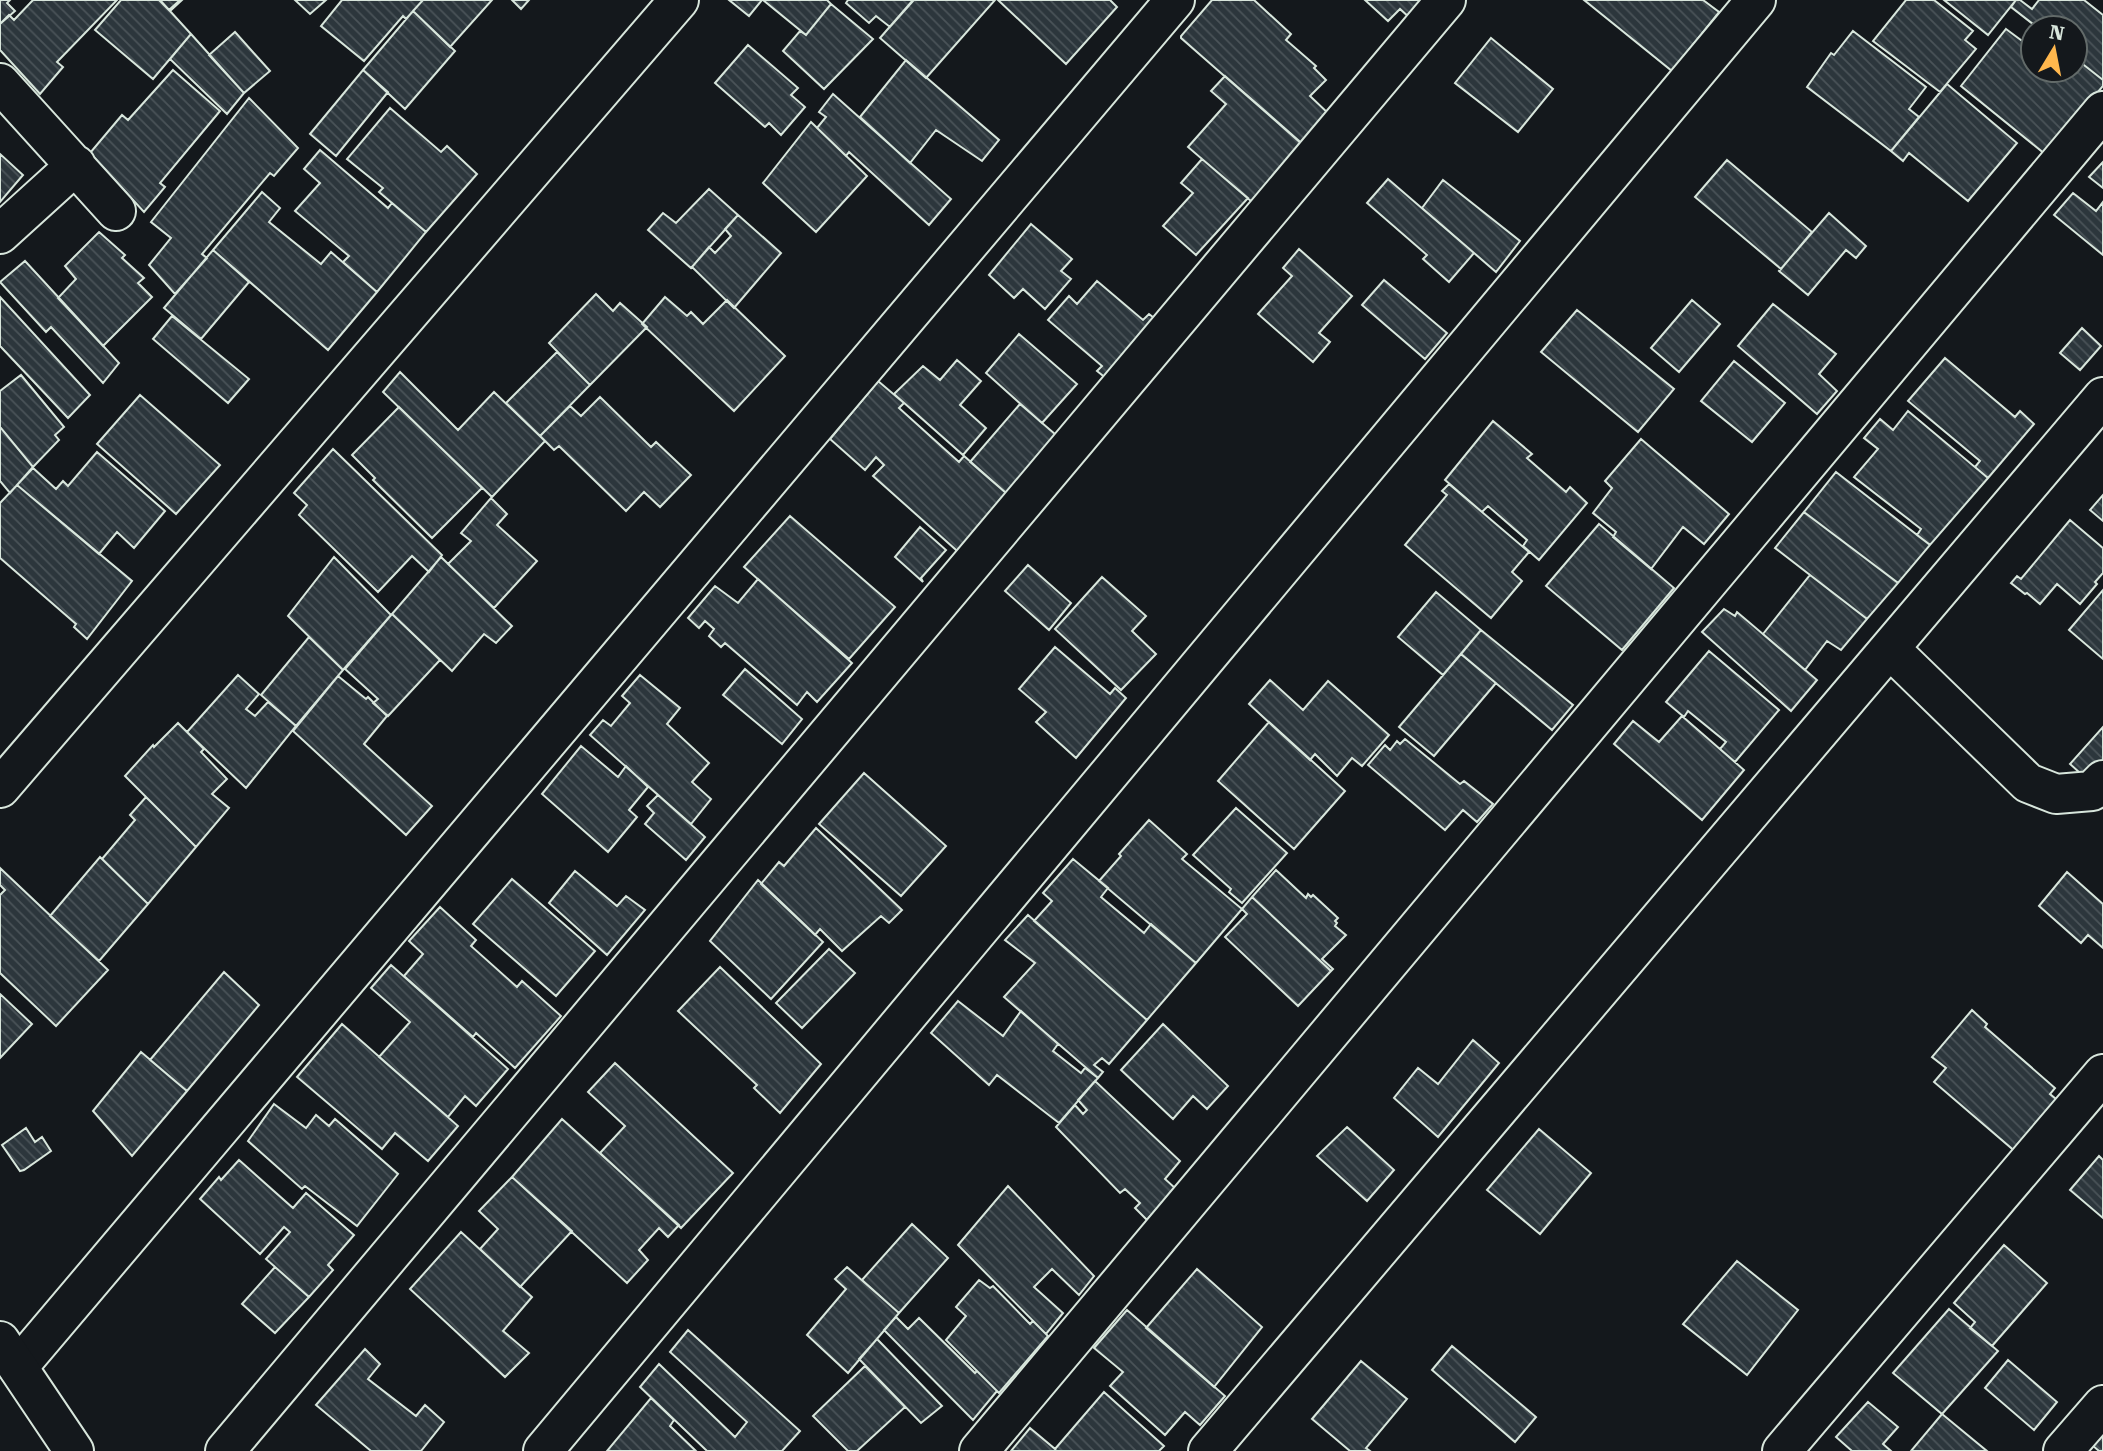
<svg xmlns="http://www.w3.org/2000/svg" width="2103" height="1451" font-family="'Roboto Serif',serif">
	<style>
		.building { fill: url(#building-back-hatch); stroke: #d8e6dc; stroke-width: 2 }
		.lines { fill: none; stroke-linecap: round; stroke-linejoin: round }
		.street-casing { stroke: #d8e6dc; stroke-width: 42 }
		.secondary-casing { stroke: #d8e6dc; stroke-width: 42 }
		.street { stroke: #14181c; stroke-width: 38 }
		.secondary { stroke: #14181c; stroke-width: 38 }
	</style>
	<defs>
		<pattern id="building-back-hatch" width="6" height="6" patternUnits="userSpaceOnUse" patternTransform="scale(1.75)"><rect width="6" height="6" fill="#2c363c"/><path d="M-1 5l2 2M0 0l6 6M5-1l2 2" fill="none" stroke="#4a5358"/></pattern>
	</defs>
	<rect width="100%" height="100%" fill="#14181c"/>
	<path class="building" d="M 0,0 L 10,0 L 7,3 L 15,11 L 0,24 Z
		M 33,0 L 117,0 L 57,62 L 63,67 L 40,94 L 0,50 L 0,24 L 9,15 L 14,20 Z
		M 121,0 L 160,0 L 191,34 L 153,79 L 95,30 Z
		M 159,0 L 180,0 L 169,10 Z
		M 160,0 L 182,0 L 170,11 Z
		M 295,0 L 326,0 L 310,14 Z
		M 342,0 L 423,0 L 406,19 L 403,16 L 364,61 L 321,26 Z
		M 423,0 L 492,0 L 450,47 L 413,11 Z
		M 512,0 L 529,0 L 521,9 Z
		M 729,0 L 762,0 L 749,16 Z
		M 763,0 L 827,0 L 831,4 L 806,35 Z
		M 848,0 L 912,0 L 913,1 L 890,27 L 876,16 L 869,23 L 846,3 Z
		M 913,0 L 995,0 L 926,78 L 880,38 Z
		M 998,0 L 1110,0 L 1117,7 L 1066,64 Z
		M 1212,0 L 1254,0 L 1291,34 L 1286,40 L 1316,66 L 1314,68 L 1326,80 L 1310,96 L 1330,115 L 1302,144 L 1181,38 L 1181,36 Z
		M 1365,0 L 1427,0 L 1410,18 L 1400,9 L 1388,21 Z
		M 1584,0 L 1703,0 L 1719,12 L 1672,71 Z
		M 1906,0 L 1934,0 L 1973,31 L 1965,40 L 1976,49 L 1940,92 L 1873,41 Z
		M 1944,0 L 2016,0 L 1988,35 Z
		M 2016,0 L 2020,0 L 2032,9 L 2039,0 L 2084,0 L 2103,15 L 2103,80 L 2075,58 L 2075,28 L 2038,28 L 2011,7 Z
		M 831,4 L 873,39 L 824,89 L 783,51 L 800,31 L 806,35 Z
		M 413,11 L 455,51 L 405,109 L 363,70 Z
		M 2006,29 L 2033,49 L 2033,70 L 2075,70 L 2075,58 L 2103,80 L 2103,86 L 2045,154 L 1961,86 Z
		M 1853,31 L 1926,87 L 1909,109 L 1919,117 L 1891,151 L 1807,87 L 1831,53 L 1834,55 Z
		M 235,32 L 270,71 L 244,93 L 209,55 Z
		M 191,34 L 244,93 L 227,114 L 170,59 Z
		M 1491,38 L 1553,89 L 1518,132 L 1455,83 Z
		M 748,45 L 798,88 L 791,95 L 805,107 L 781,135 L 769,123 L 765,127 L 715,83 Z
		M 906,60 L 999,140 L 982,161 L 936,130 L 910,163 L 860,117 Z
		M 173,70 L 220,111 L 160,183 L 165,187 L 144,212 L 90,153 L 122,115 L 128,120 Z
		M 363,70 L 388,92 L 336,156 L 310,134 Z
		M 1225,76 L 1306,147 L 1252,202 L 1188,147 L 1226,104 L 1211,91 Z
		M 1947,84 L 2017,143 L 1968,201 L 1909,153 L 1903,161 L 1891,151 Z
		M 833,94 L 951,199 L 929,225 L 849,152 L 846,156 L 817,128 L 826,117 L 819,112 Z
		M 249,98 L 298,148 L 274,176 L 270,173 L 202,254 L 207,258 L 175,294 L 149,265 L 171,238 L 151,222 Z
		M 390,108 L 441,152 L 447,146 L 477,174 L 426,232 L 379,192 L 383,188 L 347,159 Z
		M 811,122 L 867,176 L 816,232 L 763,183 Z
		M 320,150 L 388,208 L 392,203 L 426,232 L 377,292 L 343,262 L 349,256 L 295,211 L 320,183 L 304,169 Z
		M 0,154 L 23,175 L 0,202 Z
		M 1202,159 L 1248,198 L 1196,255 L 1163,226 L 1193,193 L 1181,183 Z
		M 1727,160 L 1812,232 L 1781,269 L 1695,197 Z
		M 2103,162 L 2103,188 L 2089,177 Z
		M 1388,179 L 1474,253 L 1449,282 L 1423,259 L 1427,255 L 1367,203 Z
		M 1443,180 L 1520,241 L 1496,272 L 1422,208 Z
		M 709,189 L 738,215 L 691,268 L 648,230 L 663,213 L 676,223 Z
		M 262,192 L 280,208 L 269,222 L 321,264 L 331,252 L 377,292 L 328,350 L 213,250 Z
		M 2073,193 L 2096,211 L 2103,202 L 2103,255 L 2054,215 Z
		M 1829,213 L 1866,246 L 1856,258 L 1846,250 L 1808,295 L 1779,271 Z
		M 738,215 L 781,253 L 734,308 L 692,267 L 709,247 L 715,253 L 731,236 L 725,229 Z
		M 1031,224 L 1072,259 L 1061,271 L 1071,279 L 1045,309 L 1023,289 L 1014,298 L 989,275 Z
		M 99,232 L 125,255 L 122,258 L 144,278 L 138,283 L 152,297 L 103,346 L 58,298 L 76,279 L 65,266 Z
		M 1299,249 L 1352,296 L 1319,333 L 1330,342 L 1313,362 L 1258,314 L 1292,276 L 1283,268 Z
		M 213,250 L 249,282 L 201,339 L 164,308 Z
		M 25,261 L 119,363 L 103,383 L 51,327 L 46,332 L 0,282 Z
		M 1384,280 L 1447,333 L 1425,359 L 1362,305 Z
		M 1097,281 L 1143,320 L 1149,314 L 1163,325 L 1112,383 L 1097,371 L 1102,366 L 1048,320 L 1069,296 L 1077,304 Z
		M 596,294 L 613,311 L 620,303 L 647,327 L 590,385 L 549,343 Z
		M 0,297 L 90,395 L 68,418 L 0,346 Z
		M 665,297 L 687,316 L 691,312 L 703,324 L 727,300 L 785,356 L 734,411 L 642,324 Z
		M 1692,300 L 1720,324 L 1679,372 L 1651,348 Z
		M 1773,304 L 1836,354 L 1819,374 L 1837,391 L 1817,414 L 1738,346 Z
		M 1577,310 L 1674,389 L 1638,432 L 1541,352 Z
		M 172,316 L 249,379 L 228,403 L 153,339 Z
		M 2082,328 L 2101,346 L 2080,370 L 2060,353 Z
		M 1019,334 L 1077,384 L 1042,423 L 986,373 Z
		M 557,352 L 590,385 L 540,436 L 506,403 Z
		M 1945,358 L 2015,417 L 2020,411 L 2034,424 L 1988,478 L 1975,467 L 1980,461 L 1908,401 Z
		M 957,360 L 981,381 L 960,405 L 986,428 L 963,455 L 894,394 L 923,366 L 940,380 Z
		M 1734,361 L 1785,403 L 1752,442 L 1701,401 Z
		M 400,372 L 458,430 L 494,392 L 545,441 L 492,497 L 383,392 Z
		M 21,375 L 64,427 L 55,435 L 59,440 L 33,467 L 0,427 L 0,391 Z
		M 878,381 L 904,403 L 899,408 L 959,462 L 964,456 L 1013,499 L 964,557 L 873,476 L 884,465 L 876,457 L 865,470 L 830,439 Z
		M 140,395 L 220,465 L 176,514 L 97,444 Z
		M 600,397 L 651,447 L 656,442 L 691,475 L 660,507 L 644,492 L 626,511 L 559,446 L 554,450 L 540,436 L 570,406 L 581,416 Z
		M 1020,404 L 1062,440 L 1013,499 L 970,462 Z
		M 399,407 L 482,488 L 432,538 L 373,480 L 375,478 L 352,455 Z
		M 1908,411 L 1988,478 L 1930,545 L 1917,535 L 1921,529 L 1854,477 L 1878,449 L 1864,438 L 1880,419 L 1893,430 Z
		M 1493,421 L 1532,454 L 1527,458 L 1566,492 L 1570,487 L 1587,503 L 1539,560 L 1523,546 L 1527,540 L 1488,506 L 1482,512 L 1445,480 Z
		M 0,427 L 33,467 L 10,493 L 0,481 Z
		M 1641,439 L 1729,514 L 1704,544 L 1683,527 L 1651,569 L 1613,537 L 1616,532 L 1593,513 L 1612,488 L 1605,481 Z
		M 333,449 L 442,555 L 429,572 L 412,556 L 378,592 L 299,515 L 307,505 L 294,493 Z
		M 97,452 L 165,511 L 134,548 L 117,532 L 99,554 L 17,485 L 33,468 L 56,489 L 63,481 L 68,486 Z
		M 1836,472 L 1930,545 L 1898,583 L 1804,512 Z
		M 1449,484 L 1529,552 L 1512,572 L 1522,581 L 1491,618 L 1405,545 L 1447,495 L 1442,491 Z
		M 17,485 L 132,581 L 87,639 L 74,627 L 76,624 L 0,558 L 0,503 Z
		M 2103,495 L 2103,521 L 2090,510 Z
		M 491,498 L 507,514 L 497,525 L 537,561 L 494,608 L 448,564 L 471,541 L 461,533 Z
		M 1804,512 L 1898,583 L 1867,619 L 1775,548 Z
		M 790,516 L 895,607 L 849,659 L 744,567 Z
		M 2070,520 L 2103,548 L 2103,573 L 2095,582 L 2097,584 L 2080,604 L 2057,584 L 2040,604 L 2027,593 L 2025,594 L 2011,583 L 2017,576 L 2021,579 Z
		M 1599,524 L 1674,588 L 1622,650 L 1546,586 Z
		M 920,527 L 946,550 L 921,578 L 923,582 L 895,557 Z
		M 334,557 L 391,615 L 343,670 L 288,616 Z
		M 441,557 L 512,626 L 496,643 L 484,634 L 452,671 L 392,614 Z
		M 1028,565 L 1071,603 L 1049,630 L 1005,591 Z
		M 1810,575 L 1867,619 L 1841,650 L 1827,641 L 1805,670 L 1763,634 Z
		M 1102,577 L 1146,616 L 1132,631 L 1156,654 L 1121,690 L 1055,629 Z
		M 758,579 L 852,663 L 817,702 L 807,692 L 797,705 L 725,643 L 721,647 L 709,636 L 714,629 L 705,621 L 699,628 L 688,618 L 715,586 L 738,603 Z
		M 2103,590 L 2103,659 L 2069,630 Z
		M 1436,592 L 1481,630 L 1443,675 L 1398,637 Z
		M 1724,609 L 1735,616 L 1737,612 L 1817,680 L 1791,711 L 1702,632 Z
		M 392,614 L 440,660 L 388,716 L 373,703 L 378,699 L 345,669 Z
		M 1481,630 L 1573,705 L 1552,730 L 1461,654 Z
		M 309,637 L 343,670 L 296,726 L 261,695 Z
		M 1055,647 L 1110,694 L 1115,688 L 1126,698 L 1076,758 L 1036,722 L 1046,712 L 1019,689 Z
		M 1709,651 L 1779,710 L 1735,762 L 1720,749 L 1726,742 L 1688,711 L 1684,717 L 1666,702 Z
		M 1461,654 L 1496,683 L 1434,756 L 1399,727 Z
		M 745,669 L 802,719 L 782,744 L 723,695 Z
		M 238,675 L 259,694 L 246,709 L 255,716 L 268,702 L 296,726 L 246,788 L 187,732 Z
		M 640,675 L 680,708 L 667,724 L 709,763 L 692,782 L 711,799 L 691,824 L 590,735 L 603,720 L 611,726 L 630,703 L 622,696 Z
		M 338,676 L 366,699 L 368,697 L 387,716 L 364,744 L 432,806 L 406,835 L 293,731 Z
		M 1270,680 L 1303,710 L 1328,681 L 1389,735 L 1362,766 L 1352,758 L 1337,776 L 1315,754 L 1310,760 L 1249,704 Z
		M 1682,716 L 1744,770 L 1702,820 L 1614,744 L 1633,721 L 1659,742 Z
		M 1269,722 L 1345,791 L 1294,849 L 1218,781 Z
		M 178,723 L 204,749 L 201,752 L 227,779 L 212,794 L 229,808 L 196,847 L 125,776 L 153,745 L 154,747 Z
		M 2103,727 L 2103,766 L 2090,782 L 2070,764 Z
		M 1405,739 L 1460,784 L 1464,781 L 1493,804 L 1477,822 L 1463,810 L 1445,830 L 1368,765 L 1385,745 L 1390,750 L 1397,741 L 1400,744 Z
		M 581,746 L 618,777 L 626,766 L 648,787 L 629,810 L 637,817 L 608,852 L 542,794 Z
		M 864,773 L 946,846 L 901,896 L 819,824 Z
		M 658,795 L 705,837 L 686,860 L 645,824 L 654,813 L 647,806 Z
		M 146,797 L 196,847 L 148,904 L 102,859 L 135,820 L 130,815 Z
		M 1236,808 L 1287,853 L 1242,903 L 1229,892 L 1231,889 L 1193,855 Z
		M 1149,820 L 1187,854 L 1182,859 L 1242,909 L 1196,963 L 1099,881 L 1121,856 L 1119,854 Z
		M 816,828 L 902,910 L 889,923 L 881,916 L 842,951 L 820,929 L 815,935 L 761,884 L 779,862 L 784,866 Z
		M 100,857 L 148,904 L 99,961 L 50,916 Z
		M 1073,859 L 1108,888 L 1101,897 L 1144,933 L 1151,924 L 1196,963 L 1147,1020 L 1034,921 L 1052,901 L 1043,893 Z
		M 0,868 L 108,970 L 56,1026 L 0,973 L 0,895 L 5,890 L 0,885 Z
		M 1276,870 L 1306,898 L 1308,894 L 1311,897 L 1313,895 L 1338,918 L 1335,921 L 1337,923 L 1335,926 L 1346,935 L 1322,959 L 1333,969 L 1331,971 L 1252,897 Z
		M 575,871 L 617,906 L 626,896 L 645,910 L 607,955 L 549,903 Z
		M 2067,872 L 2103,904 L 2103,948 L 2088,935 L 2081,943 L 2039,906 Z
		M 512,879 L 595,951 L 556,996 L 473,924 Z
		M 758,880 L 823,942 L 771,999 L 710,941 Z
		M 1252,897 L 1331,971 L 1298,1006 L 1225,937 L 1247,914 L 1242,909 Z
		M 440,907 L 476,940 L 471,946 L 517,987 L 522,981 L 561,1016 L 515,1068 L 476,1033 L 473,1037 L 404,976 L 423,954 L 409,941 Z
		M 1028,915 L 1147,1020 L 1109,1064 L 1102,1058 L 1094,1065 L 1103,1072 L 1098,1078 L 1004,997 L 1035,963 L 1005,940 Z
		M 829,949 L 855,973 L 802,1028 L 776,1003 Z
		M 391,965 L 508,1069 L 476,1106 L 465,1096 L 448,1117 L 379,1057 L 410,1022 L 371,988 Z
		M 720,967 L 821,1064 L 780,1113 L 754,1088 L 757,1085 L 678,1011 Z
		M 224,972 L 259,1005 L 187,1091 L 150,1060 Z
		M 0,994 L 32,1024 L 0,1058 Z
		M 958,1001 L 1003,1036 L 1021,1011 L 1058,1044 L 1053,1051 L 1081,1073 L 1085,1068 L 1098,1078 L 1059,1123 L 997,1075 L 989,1085 L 931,1033 Z
		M 1972,1010 L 1987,1024 L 1985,1027 L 2055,1088 L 2050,1094 L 2061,1103 L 2017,1153 L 1934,1082 L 1946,1068 L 1932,1057 Z
		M 342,1024 L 458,1126 L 428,1161 L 395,1133 L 382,1149 L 297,1077 Z
		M 1163,1024 L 1228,1086 L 1207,1109 L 1193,1096 L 1173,1119 L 1121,1070 Z
		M 1473,1040 L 1499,1063 L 1438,1137 L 1394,1098 L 1418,1068 L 1438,1084 Z
		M 141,1052 L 187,1091 L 132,1156 L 93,1111 Z
		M 615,1063 L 733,1173 L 681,1228 L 600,1153 L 625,1126 L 588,1092 Z
		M 1095,1081 L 1180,1161 L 1165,1179 L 1175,1188 L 1147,1220 L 1135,1208 L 1140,1203 L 1125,1189 L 1120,1193 L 1056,1127 L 1075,1105 L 1083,1114 L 1087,1110 L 1078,1100 Z
		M 274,1104 L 306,1128 L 316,1115 L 329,1126 L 335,1119 L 398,1174 L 357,1226 L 305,1186 L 302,1189 L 248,1141 Z
		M 562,1119 L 679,1225 L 668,1237 L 659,1228 L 639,1250 L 648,1260 L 627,1283 L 512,1177 Z
		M 1347,1127 L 1394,1170 L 1367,1201 L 1317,1156 Z
		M 26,1128 L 35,1142 L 42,1137 L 51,1151 L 24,1170 L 20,1171 L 2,1145 Z
		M 1539,1129 L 1591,1173 L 1540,1234 L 1487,1190 Z
		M 2099,1156 L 2103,1160 L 2103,1218 L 2070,1190 Z
		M 239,1160 L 293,1208 L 306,1193 L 354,1235 L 328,1265 L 333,1270 L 309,1297 L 266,1259 L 290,1232 L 284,1227 L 260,1254 L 200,1199 L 219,1177 L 221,1180 Z
		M 512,1177 L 572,1231 L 520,1287 L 480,1249 L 498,1229 L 479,1211 Z
		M 1008,1186 L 1094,1276 L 1079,1295 L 1052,1269 L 1034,1287 L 1063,1313 L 1046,1334 L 958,1245 Z
		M 912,1224 L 948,1258 L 899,1313 L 862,1280 Z
		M 461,1232 L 532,1297 L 503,1331 L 529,1353 L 505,1377 L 410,1289 Z
		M 2004,1245 L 2047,1283 L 1992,1346 L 1970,1328 L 1975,1322 L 1954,1303 Z
		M 1737,1261 L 1798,1310 L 1747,1375 L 1683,1324 Z
		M 275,1267 L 309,1297 L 275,1333 L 242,1304 Z
		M 847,1267 L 899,1313 L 848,1373 L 807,1335 L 846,1289 L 835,1279 Z
		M 1197,1269 L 1262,1327 L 1214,1387 L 1146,1328 Z
		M 979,1280 L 990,1288 L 993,1286 L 1030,1324 L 1033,1321 L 1048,1336 L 999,1393 L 946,1340 L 966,1316 L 956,1307 Z
		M 1949,1309 L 1998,1351 L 1942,1414 L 1893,1373 Z
		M 1127,1310 L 1225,1396 L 1200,1425 L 1185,1412 L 1165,1435 L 1110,1386 L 1123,1372 L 1094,1348 Z
		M 896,1317 L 908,1329 L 919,1318 L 975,1373 L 977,1371 L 997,1391 L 973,1420 L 884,1330 Z
		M 688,1330 L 800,1431 L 782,1451 L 707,1451 L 640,1387 L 659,1364 L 735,1437 L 747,1422 L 670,1352 Z
		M 877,1339 L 942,1406 L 921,1423 L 859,1359 Z
		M 1452,1346 L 1536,1417 L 1515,1442 L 1432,1370 Z
		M 365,1349 L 380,1364 L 368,1379 L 416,1416 L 425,1405 L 444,1422 L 421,1451 L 371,1451 L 316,1405 Z
		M 2008,1360 L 2057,1402 L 2034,1430 L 1985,1388 Z
		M 1361,1361 L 1407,1399 L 1366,1448 L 1370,1451 L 1350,1451 L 1312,1419 Z
		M 865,1366 L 905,1407 L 857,1451 L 848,1451 L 813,1416 Z
		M 1104,1392 L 1164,1446 L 1159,1451 L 1056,1451 L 1055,1449 Z
		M 651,1398 L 674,1420 L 670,1426 L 696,1451 L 607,1451 Z
		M 1868,1402 L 1898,1427 L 1883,1444 L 1891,1451 L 1852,1451 L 1836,1437 Z
		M 1942,1414 L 1987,1451 L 1911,1451 Z
		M 1030,1428 L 1055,1449 L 1056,1451 L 1011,1451 Z
		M 2103,1433 L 2103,1451 L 2099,1451 L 2092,1445 Z"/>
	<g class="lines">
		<defs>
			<path id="street" d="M 0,83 L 116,211
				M 0,234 L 76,165
				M 1890,649 L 2028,783 L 2056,794 L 2092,791 L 2103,780
				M 0,788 L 679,0
				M 18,1367 L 1175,0
				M 225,1451 L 1446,0
				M 543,1451 L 1756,0
				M 979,1451 L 2103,111
				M 1208,1451 L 2103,397
				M 1782,1451 L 2103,1074
				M 2063,1451 L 2103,1405"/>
			<path id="secondary" d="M 0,1341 L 74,1451"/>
		</defs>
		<use href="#street" class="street-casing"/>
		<use href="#secondary" class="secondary-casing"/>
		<use href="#street" class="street"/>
		<use href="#secondary" class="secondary"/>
	</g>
	<g transform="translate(2054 49) rotate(10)"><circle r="33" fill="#14181c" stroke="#626a69" stroke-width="2"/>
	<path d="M0-5L12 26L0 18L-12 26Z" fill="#ffb74d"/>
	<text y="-10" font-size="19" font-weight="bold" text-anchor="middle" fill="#d8e6dc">N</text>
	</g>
</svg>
